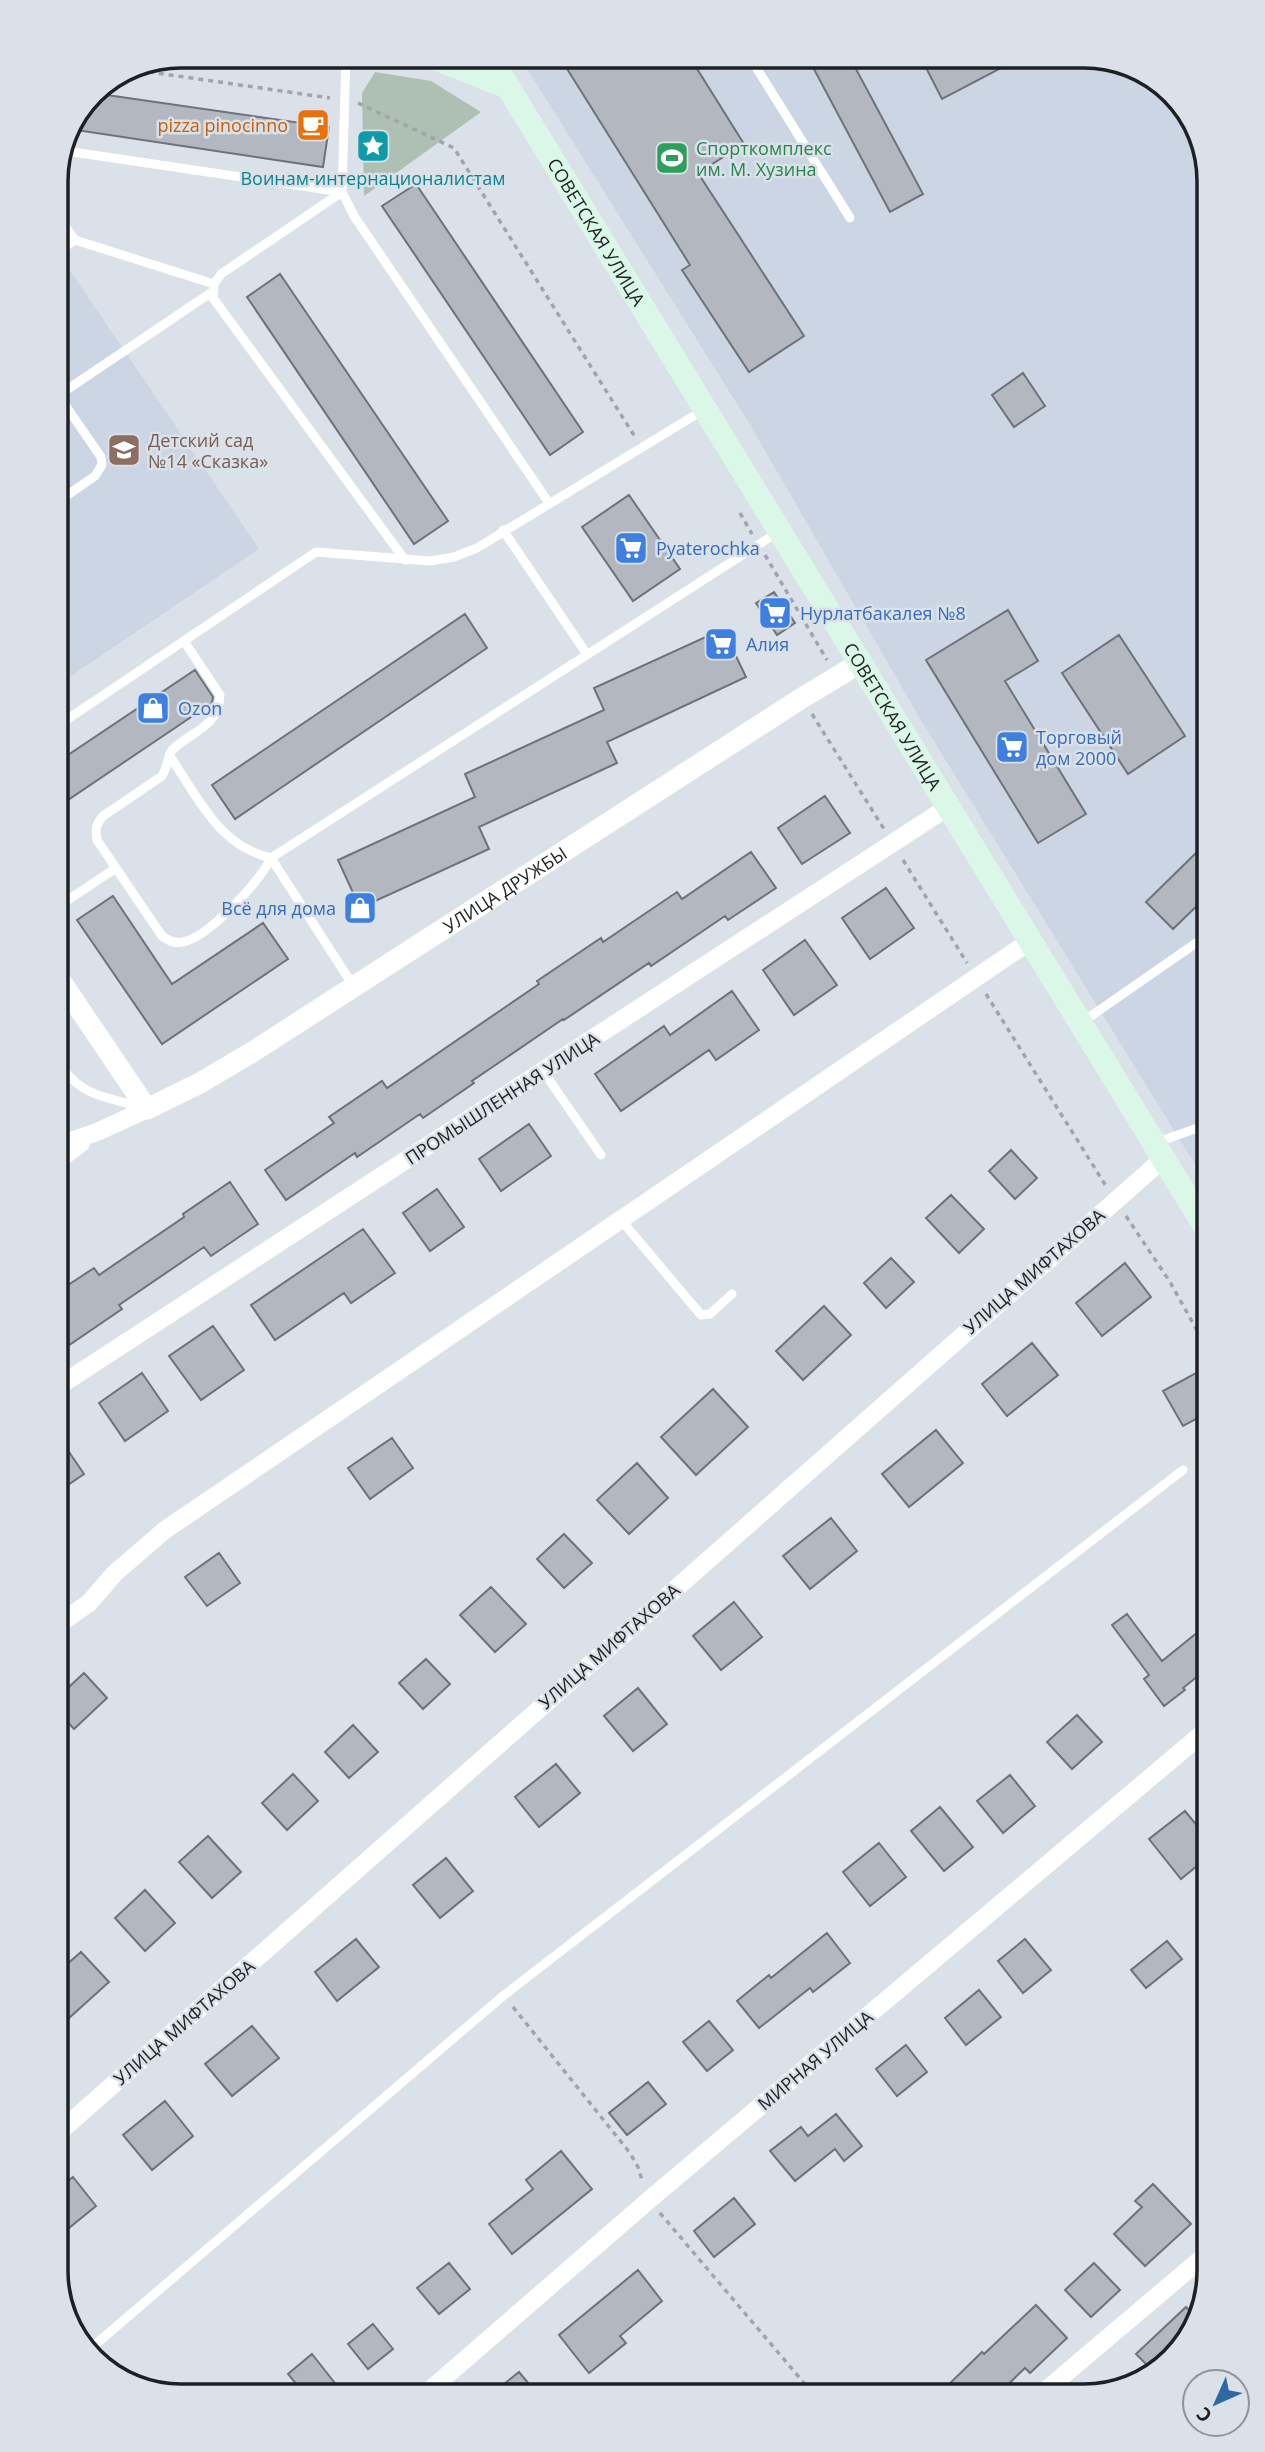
<svg xmlns="http://www.w3.org/2000/svg" width="1265" height="2452" font-family="'Open Sans',sans-serif">
	<style>
		.built { fill: #cbd5e3 }
		.green { fill: #aec0b3 }
		.building { fill: #b3b8c0; stroke: #6e7279; stroke-width: 2 }
		.lines { fill: none; stroke-linecap: round; stroke-linejoin: round }
		.path { stroke: #a1a5ab; stroke-width: 3.5; stroke-dasharray: 5 5; stroke-linecap: butt }
		.service { stroke: #fff; stroke-width: 9 }
		.minor { stroke: #fff; stroke-width: 18 }
		.tertiary { stroke: #fff; stroke-width: 21 }
		.secondary { stroke: #daf7e8; stroke-width: 24 }
		.labels { text-anchor: middle; dominant-baseline: central; stroke-width: 5; stroke-linejoin: round; paint-order: stroke }
		.food-label { font-size: 18px; fill: #c56008; stroke: #dbe1e8; text-anchor: end }
		.leisure-label { font-size: 18px; fill: #27864d; stroke: #dbe1e8; text-anchor: start }
		.culture-label { font-size: 18px; fill: #0d838f; stroke: #dbe1e8 }
		.street-label { font-size: 18px; fill: #1e2023; stroke: #dbe1e8 }
		.education-label { font-size: 18px; fill: #785e54; stroke: #dbe1e8; text-anchor: start }
		.shop-label { font-size: 18px; fill: #366cbe; stroke: #dbe1e8; text-anchor: start }
		.rim { fill: none; stroke: #1e2023; stroke-width: 3.5 }
	</style>
	<rect width="100%" height="100%" fill="#dbe1e8"/>
	<path class="built" d="M 519,56 L 1092,56 L 1160,82 L 1200,134 L 1209,181 L 1209,1187 L 922,722 L 749,423 Z
		M 69,269 L 259,549 L 56,686 L 56,278 Z"/>
	<path class="green" d="M 375,72 L 431,81 L 481,112 L 364,196 L 362,93 Z"/>
	<path class="building" d="M 559,56 L 689,56 L 744,144 L 698,173 L 804,336 L 749,372 L 682,270 L 690,265 Z
		M 807,56 L 849,56 L 923,194 L 890,212 Z
		M 920,56 L 1024,56 L 942,99 Z
		M 93,93 L 329,127 L 323,167 L 76,130 Z
		M 416,184 L 583,432 L 550,455 L 382,206 Z
		M 280,274 L 448,521 L 414,544 L 247,297 Z
		M 1023,373 L 1045,406 L 1014,427 L 992,395 Z
		M 629,495 L 680,569 L 633,601 L 582,527 Z
		M 774,592 L 795,623 L 777,635 L 756,603 Z
		M 1008,610 L 1038,661 L 1005,681 L 1086,814 L 1038,843 L 926,660 Z
		M 465,614 L 487,648 L 235,819 L 212,785 Z
		M 723,629 L 746,677 L 607,742 L 617,763 L 479,827 L 489,849 L 360,908 L 338,860 L 475,797 L 465,774 L 604,710 L 594,688 Z
		M 1119,635 L 1185,736 L 1128,774 L 1062,673 Z
		M 195,670 L 213,697 L 212,703 L 56,808 L 56,763 Z
		M 825,796 L 850,833 L 802,864 L 778,828 Z
		M 1198,851 L 1209,863 L 1209,894 L 1173,929 L 1146,902 Z
		M 751,852 L 776,888 L 728,920 L 725,916 L 651,966 L 649,963 L 564,1020 L 563,1019 L 472,1081 L 474,1083 L 423,1118 L 420,1114 L 357,1157 L 355,1153 L 286,1200 L 265,1170 L 334,1123 L 329,1117 L 382,1081 L 387,1088 L 539,984 L 537,981 L 601,938 L 603,942 L 677,892 L 682,899 Z
		M 886,888 L 914,928 L 870,959 L 842,918 Z
		M 113,896 L 172,984 L 263,923 L 288,959 L 162,1044 L 77,920 Z
		M 805,940 L 837,985 L 794,1015 L 763,970 Z
		M 732,991 L 759,1030 L 716,1060 L 709,1050 L 621,1111 L 595,1074 L 664,1026 L 670,1035 Z
		M 529,1124 L 551,1156 L 501,1191 L 479,1159 Z
		M 1011,1150 L 1037,1178 L 1015,1199 L 989,1171 Z
		M 230,1182 L 258,1224 L 211,1256 L 204,1247 L 119,1305 L 122,1309 L 56,1354 L 56,1293 L 94,1268 L 99,1275 L 184,1217 L 183,1214 Z
		M 437,1189 L 464,1227 L 430,1251 L 403,1213 Z
		M 951,1195 L 984,1229 L 959,1253 L 926,1218 Z
		M 363,1229 L 395,1273 L 351,1303 L 344,1293 L 275,1340 L 251,1305 Z
		M 891,1258 L 914,1282 L 886,1308 L 864,1283 Z
		M 1125,1263 L 1151,1297 L 1102,1336 L 1076,1303 Z
		M 824,1306 L 851,1335 L 803,1380 L 776,1351 Z
		M 213,1326 L 244,1370 L 201,1400 L 169,1356 Z
		M 1032,1343 L 1058,1375 L 1007,1416 L 982,1384 Z
		M 142,1373 L 168,1411 L 125,1441 L 99,1403 Z
		M 1196,1373 L 1209,1396 L 1209,1412 L 1183,1426 L 1163,1391 Z
		M 713,1389 L 748,1427 L 696,1475 L 661,1437 Z
		M 936,1430 L 963,1463 L 909,1507 L 882,1474 Z
		M 56,1433 L 84,1474 L 56,1493 Z
		M 392,1438 L 413,1468 L 370,1499 L 348,1468 Z
		M 637,1463 L 668,1498 L 629,1534 L 597,1500 Z
		M 831,1518 L 857,1551 L 810,1589 L 783,1556 Z
		M 564,1534 L 592,1563 L 564,1588 L 537,1559 Z
		M 219,1553 L 240,1583 L 207,1606 L 185,1577 Z
		M 491,1587 L 526,1624 L 495,1652 L 460,1615 Z
		M 734,1602 L 762,1637 L 721,1670 L 693,1636 Z
		M 1127,1614 L 1162,1661 L 1209,1623 L 1209,1667 L 1183,1688 L 1185,1690 L 1164,1706 L 1144,1679 L 1149,1675 L 1112,1625 Z
		M 426,1659 L 450,1684 L 423,1709 L 399,1683 Z
		M 84,1673 L 107,1698 L 74,1729 L 56,1709 L 56,1699 Z
		M 638,1688 L 667,1724 L 633,1751 L 604,1716 Z
		M 1077,1715 L 1102,1742 L 1072,1769 L 1047,1742 Z
		M 353,1725 L 378,1752 L 349,1778 L 325,1752 Z
		M 556,1764 L 580,1793 L 539,1827 L 515,1797 Z
		M 293,1774 L 318,1801 L 287,1830 L 262,1803 Z
		M 1010,1775 L 1035,1806 L 1003,1833 L 977,1801 Z
		M 940,1807 L 973,1847 L 944,1871 L 911,1831 Z
		M 1185,1811 L 1209,1840 L 1209,1856 L 1181,1879 L 1149,1839 Z
		M 208,1836 L 241,1872 L 212,1898 L 179,1862 Z
		M 879,1843 L 906,1877 L 870,1906 L 843,1872 Z
		M 446,1858 L 473,1891 L 440,1918 L 413,1885 Z
		M 145,1890 L 175,1923 L 145,1951 L 115,1918 Z
		M 827,1933 L 850,1963 L 813,1992 L 810,1988 L 759,2028 L 737,2001 L 769,1975 L 771,1978 Z
		M 356,1939 L 379,1967 L 337,2001 L 315,1972 Z
		M 1025,1939 L 1051,1970 L 1023,1993 L 998,1961 Z
		M 1167,1941 L 1182,1959 L 1146,1988 L 1131,1970 Z
		M 81,1952 L 109,1982 L 69,2018 L 56,2004 L 56,1974 Z
		M 979,1990 L 1001,2017 L 966,2045 L 945,2018 Z
		M 709,2021 L 733,2050 L 707,2071 L 683,2042 Z
		M 252,2026 L 279,2058 L 232,2096 L 205,2064 Z
		M 906,2045 L 927,2072 L 897,2096 L 876,2069 Z
		M 648,2082 L 666,2104 L 627,2135 L 609,2113 Z
		M 165,2101 L 193,2136 L 152,2170 L 123,2135 Z
		M 836,2114 L 862,2146 L 844,2161 L 835,2149 L 795,2181 L 770,2151 L 801,2127 L 808,2136 Z
		M 561,2151 L 592,2189 L 512,2254 L 489,2224 L 533,2189 L 526,2180 Z
		M 73,2177 L 96,2206 L 64,2232 L 56,2222 L 56,2190 Z
		M 1153,2184 L 1191,2224 L 1145,2266 L 1114,2234 L 1142,2207 L 1135,2201 Z
		M 734,2198 L 755,2224 L 714,2257 L 694,2231 Z
		M 449,2263 L 470,2289 L 439,2314 L 417,2288 Z
		M 1094,2263 L 1120,2290 L 1091,2317 L 1065,2290 Z
		M 638,2270 L 662,2301 L 620,2336 L 626,2343 L 589,2373 L 559,2335 Z
		M 1036,2305 L 1067,2338 L 1030,2373 L 1025,2368 L 996,2396 L 937,2396 L 982,2352 L 984,2354 Z
		M 1186,2307 L 1195,2316 L 1188,2341 L 1152,2370 L 1136,2354 Z
		M 373,2324 L 393,2349 L 368,2369 L 348,2344 Z
		M 312,2354 L 345,2396 L 306,2396 L 288,2374 Z
		M 519,2372 L 539,2396 L 489,2396 Z"/>
	<g class="lines">
		<path class="path" d="M 129,69 L 330,98
			M 358,103 L 454,148 L 635,437
			M 740,513 L 752,534
			M 765,555 L 827,660
			M 812,714 L 884,829
			M 903,860 L 967,963
			M 986,994 L 1106,1186
			M 1126,1216 L 1170,1282 L 1209,1352
			M 513,2007 L 630,2153 L 638,2167 L 643,2183
			M 660,2213 L 815,2396"/>
		<path class="service" d="M 346,56 L 342,192 L 354,216 L 549,503
			M 749,56 L 850,218
			M 66,151 L 342,192
			M 342,192 L 221,274 L 214,284 L 213,298 L 405,560
			M 56,214 L 75,240 L 214,284
			M 56,253 L 75,240
			M 59,395 L 212,292
			M 56,503 L 95,476 L 102,465 L 101,457 L 57,393
			M 503,530 L 586,653
			M 56,592 C 65,580 64,570 56,558
			M 56,727 L 316,552 L 430,561 L 454,557 L 477,548 L 705,409
			M 169,755 C 198,797 218,846 271,858 C 259,882 209,937 183,942 C 175,944 169,941 162,936 L 97,840 C 95,830 96,824 103,816 L 162,776 C 167,767 168,758 172,750 C 193,730 218,728 220,695 L 184,641
			M 56,908 L 116,868
			M 354,987 L 271,858 L 778,532
			M 1081,1023 L 1209,934
			M 56,1060 C 81,1097 102,1096 142,1107
			M 543,1071 L 601,1155
			M 1158,1142 L 1209,1124
			M 621,1220 L 701,1315 L 710,1314 L 732,1294
			M 90,2349 L 503,1996 L 1183,1470"/>
		<path class="minor" d="M 56,1146 L 97,1132 L 147,1109
			M 56,1162 L 81,1143
			M 56,1388 L 948,807
			M 56,1626 L 89,1603 L 115,1573 L 165,1530 L 1030,941
			M 56,2135 L 1163,1159
			M 423,2396 L 649,2200 L 1209,1728
			M 1039,2396 L 1209,2252"/>
		<path class="tertiary" id="s1" d="M 56,974 L 147,1109 L 200,1083 L 254,1051 L 802,698 L 860,663"/>
		<g class="secondary">
			<path d="M 430,56 L 508,87"/>
			<path id="s2" d="M 489,56 L 1209,1233"/>
		</g>
	</g>
	<defs>
		<symbol id="cafe-square" viewBox="-11 -11 22 22"><rect x="-9" y="-9" width="18" height="18" rx="4" fill="#e8710a" stroke="#dbe1e8"/><path d="M-5.5-4.5H6V0H3Q3 3.5 0 3.5H-2.5Q-5.5 3.5-5.5 0ZM3-3.2v2h1.7v-2ZM-6 4.5H4V6H-6Z" fill="#fff"/></symbol>
		<symbol id="sight-square" viewBox="-11 -11 22 22"><rect x="-9" y="-9" width="18" height="18" rx="4" fill="#0f9aa8" stroke="#dbe1e8"/><path d="M0-6L1.8-2.2L6-1.7L2.9 1.2L3.7 5.4L0 3.3L-3.7 5.4L-2.9 1.2L-6-1.7L-1.8-2.2Z" fill="#fff"/></symbol>
		<symbol id="stadium-square" viewBox="-11 -11 22 22"><rect x="-9" y="-9" width="18" height="18" rx="4" fill="#2e9e5b" stroke="#dbe1e8"/><path d="M0-5a6.5 5 0 1 0 0 10a6.5 5 0 1 0 0-10ZM-3.5-1.8h7v3.6h-7Z" fill="#fff"/></symbol>
		<symbol id="school-square" viewBox="-11 -11 22 22"><rect x="-9" y="-9" width="18" height="18" rx="4" fill="#8d6e63" stroke="#dbe1e8"/><path d="M0-5L7-2L0 1L-7-2ZM-4 1L0 2.5L4 1V4Q0 6-4 4Z" fill="#fff"/></symbol>
		<symbol id="supermarket-square" viewBox="-11 -11 22 22"><rect x="-9" y="-9" width="18" height="18" rx="4" fill="#3f7fe0" stroke="#dbe1e8"/><path d="M-6-5.5h2.5l.6 2H6L4.5 2H-2.5L-4.4-4H-6ZM-1.5 3.2a1.3 1.3 0 1 0 .1 0ZM3 3.2a1.3 1.3 0 1 0 .1 0Z" fill="#fff"/></symbol>
		<symbol id="shop-square" viewBox="-11 -11 22 22"><rect x="-9" y="-9" width="18" height="18" rx="4" fill="#3f7fe0" stroke="#dbe1e8"/><path d="M-5-2.5h2.3a2.7 3.5 0 0 1 5.4 0H5L5.5 6h-11ZM-1.5-2.5h3a1.5 2.3 0 0 0-3 0Z" fill="#fff"/></symbol>
	</defs>
	<g fill-rule="evenodd">
		<use href="#cafe-square" x="294" y="106" width="38" height="38"/>
		<use href="#sight-square" x="354" y="127" width="38" height="38"/>
		<use href="#stadium-square" x="653" y="139" width="38" height="38"/>
		<use href="#school-square" x="105" y="431" width="38" height="38"/>
		<use href="#supermarket-square" x="612" y="529" width="38" height="38"/>
		<use href="#supermarket-square" x="756" y="594" width="38" height="38"/>
		<use href="#supermarket-square" x="702" y="625" width="38" height="38"/>
		<use href="#shop-square" x="134" y="689" width="38" height="38"/>
		<use href="#supermarket-square" x="993" y="728" width="38" height="38"/>
		<use href="#shop-square" x="341" y="889" width="38" height="38"/>
	</g>
	<g class="labels">
		<g class="food-label">
			<text x="288" y="125">pizza pinocinno</text>
		</g>
		<g class="leisure-label">
			<text x="696" y="148">Спорткомплекс<tspan x="696" dy="21">им. М. Хузина</tspan></text>
		</g>
		<g class="culture-label">
			<text x="373" y="178">Воинам-интернационалистам</text>
		</g>
		<g class="street-label">
			<text stroke="none"><textPath href="#s2" startOffset="206">СОВЕТСКАЯ УЛИЦА</textPath></text>
			<text stroke="none"><textPath href="#s2" startOffset="774">СОВЕТСКАЯ УЛИЦА</textPath></text>
			<text stroke="none"><textPath href="#s1" startOffset="583">УЛИЦА ДРУЖБЫ</textPath></text>
			<text transform="translate(502 1098) rotate(-33)">ПРОМЫШЛЕННАЯ УЛИЦА</text>
			<text transform="translate(1034 1271) rotate(-41)">УЛИЦА МИФТАХОВА</text>
			<text transform="translate(609 1646) rotate(-41)">УЛИЦА МИФТАХОВА</text>
			<text transform="translate(184 2022) rotate(-41)">УЛИЦА МИФТАХОВА</text>
			<text transform="translate(815 2060) rotate(-40)">МИРНАЯ УЛИЦА</text>
		</g>
		<g class="education-label">
			<text x="148" y="440">Детский сад<tspan x="148" dy="21">№14 «Сказка»</tspan></text>
		</g>
		<g class="shop-label">
			<text x="656" y="548">Pyaterochka</text>
			<text x="800" y="613">Нурлатбакалея №8</text>
			<text x="746" y="644">Алия</text>
			<text x="178" y="708">Ozon</text>
			<text x="1036" y="737">Торговый<tspan x="1036" dy="21">дом 2000</tspan></text>
			<text x="336" y="908" text-anchor="end">Всё для дома</text>
		</g>
	</g>
	<path d="M0 0H1265V2452H0ZM181 68H1084A113 113 0 0 1 1197 181V2271A113 113 0 0 1 1084 2384H181A113 113 0 0 1 68 2271V181A113 113 0 0 1 181 68Z" fill="#dbe1e8" fill-rule="evenodd"/>
	<path class="rim" d="M181 68H1084A113 113 0 0 1 1197 181V2271A113 113 0 0 1 1084 2384H181A113 113 0 0 1 68 2271V181A113 113 0 0 1 181 68Z"/>
	<g transform="translate(1216 2403) rotate(225)"><circle r="33" fill="#dbe1e8" stroke="#8f9499" stroke-width="2"/>
	<path d="M0-5L12 26L0 18L-12 26Z" fill="#2d69a0"/>
	<text y="-10" font-size="19" font-weight="bold" text-anchor="middle" fill="#1e2023">С</text>
	</g>
</svg>
